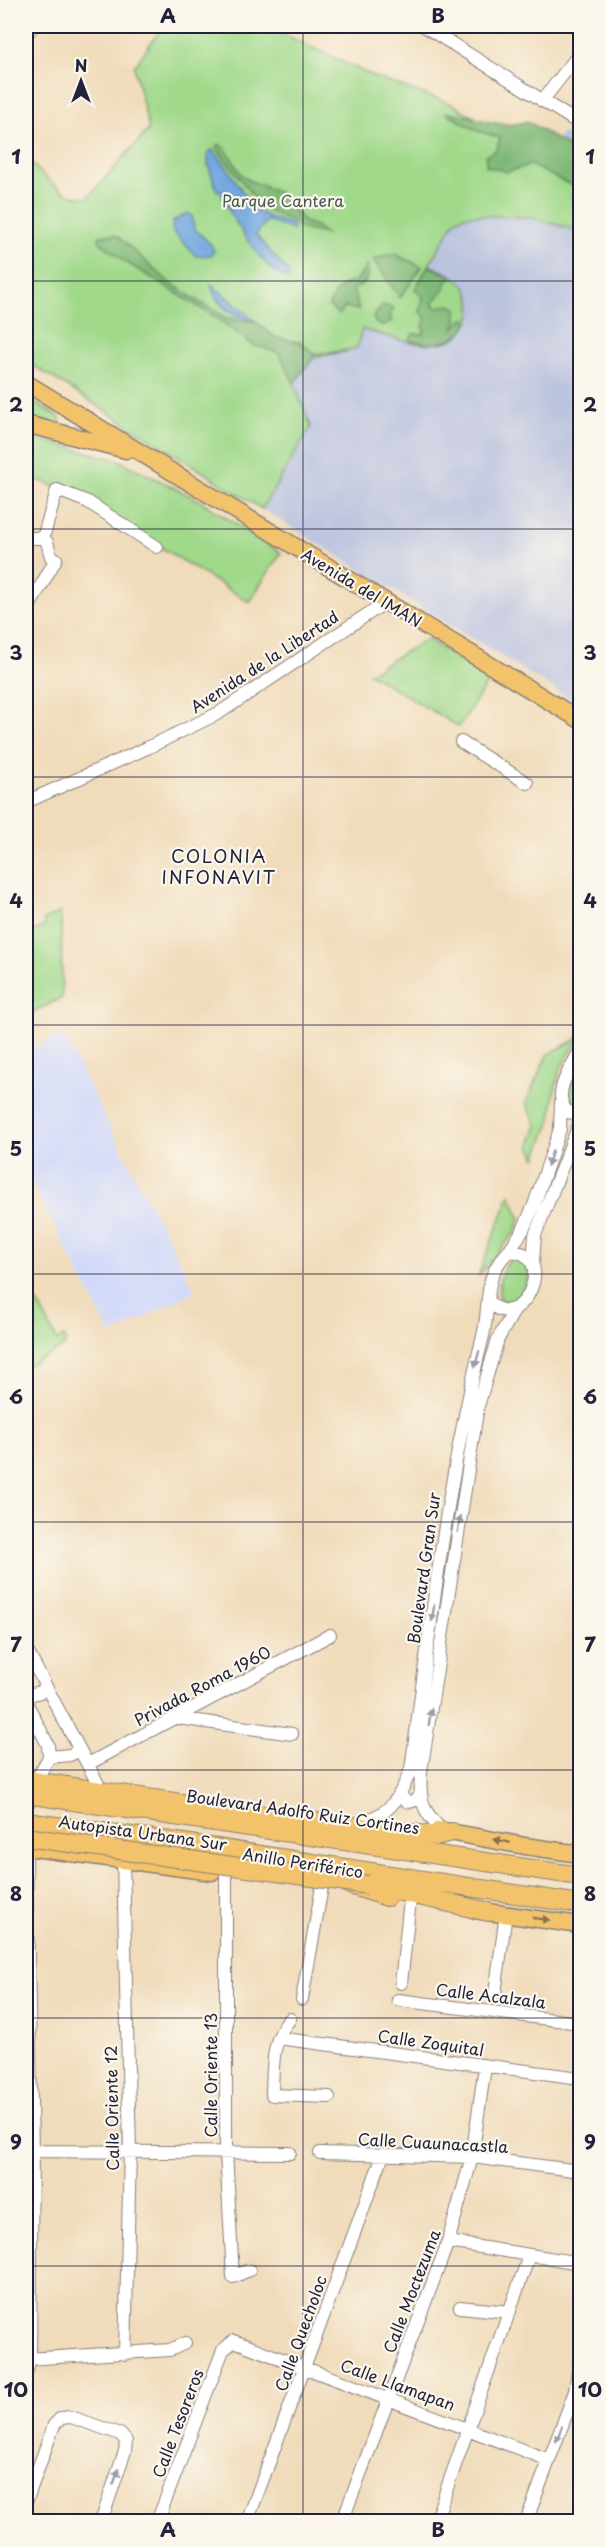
<svg xmlns="http://www.w3.org/2000/svg" width="606" height="2547" font-family="'Playpen Sans',sans-serif">
	<style>
		.built { fill: #d1d9f9 }
		.industrial { fill: #bbc3de }
		.green { fill: #a1d98b; stroke: #627e63; stroke-width: 1.5 }
		.forest { fill: #80b977; stroke: #516e59; stroke-width: 1.5 }
		.water { fill: #71a6de; stroke: #4a648c; stroke-width: 1.5 }
		.lines { fill: none; stroke-linecap: round; stroke-linejoin: round }
		.minor-casing { stroke: #897e7a; stroke-width: 14 }
		.major-casing { stroke: #897e7a; stroke-width: 19 }
		.highway-casing { stroke: #897e7a; stroke-width: 20 }
		.minor { stroke: #fff; stroke-width: 12 }
		.major { stroke: #f2c36a; stroke-width: 16 }
		.highway { stroke: #f2c36a; stroke-width: 18 }
		.highway-bridge-casing { stroke: #897e7a; stroke-width: 20; stroke-linecap: butt }
		.highway-bridge { stroke: #f2c36a; stroke-width: 18 }
		.oneway { fill: #9c9ca7 }
		.oneway2 { fill: #8a7252 }
		.grid { fill: none; stroke: #22223b; stroke-width: 1.5; stroke-opacity: 0.55 }
		.labels { text-anchor: middle; dominant-baseline: central; stroke-width: 4.5; stroke-linejoin: round; paint-order: stroke }
		.park-label { font-size: 16px; fill: #485953; stroke: #fbf7ec }
		.street-label { font-size: 16px; fill: #22223b; stroke: #fbf7ec }
		.neighbourhood-label { font-size: 18px; letter-spacing: 1.5px; fill: #22223b; stroke: #fbf7ec }
		.neatline { fill: none; stroke: #22223b; stroke-width: 2 }
		.grid-label { font-size: 20px; text-anchor: middle; font-weight: bold; fill: #22223b }
	</style>
	<rect width="100%" height="100%" fill="#fbf7ec"/>
	<filter id="ink" filterUnits="userSpaceOnUse"><feTurbulence type="fractalNoise" baseFrequency=".0167" numOctaves="2"/><feDisplacementMap in="SourceGraphic" scale="12" xChannelSelector="R" yChannelSelector="G"/><feConvolveMatrix kernelMatrix="1 2 1 2 8 2 1 2 1" color-interpolation-filters="sRGB"/></filter>
	<filter id="wash" filterUnits="userSpaceOnUse"><feTurbulence type="fractalNoise" baseFrequency=".008" numOctaves="4" result="noise"/><feDisplacementMap in="SourceGraphic" scale="24" xChannelSelector="R" yChannelSelector="G"/><feGaussianBlur stdDeviation="1.35" result="paint"/><feColorMatrix in="noise" values="0 0 0 0 0 0 0 0 0 0 0 0 0 0 0 0 0 1.4 0 .05"/><feComposite in="paint" operator="in"/></filter>
	<g filter="url(#wash)">
		<rect width="100%" height="100%" fill="#f0dbba"/>
		<path class="built" d="M 62,1034 L 195,1291 L 111,1335 L 26,1170 L 26,1059 L 30,1050 Z"/>
		<path class="industrial" d="M 562,133 L 569,133 L 580,140 L 580,180 L 544,159 Z
			M 468,215 L 529,217 L 580,231 L 580,705 L 262,509 L 311,427 L 294,383 L 314,357 L 357,348 L 362,329 L 404,340 L 435,344 L 461,333 L 466,326 L 470,319 L 452,276 L 428,266 L 455,221 L 461,217 Z"/>
		<path class="green" d="M 163,26 L 266,26 L 377,78 L 452,104 L 580,180 L 580,231 L 529,217 L 468,215 L 461,217 L 455,221 L 429,265 C 439,270 454,274 462,283 C 480,302 471,336 445,342 C 419,349 387,336 362,329 L 357,348 L 314,357 L 294,383 L 311,427 L 262,509 L 26,361 L 26,158 C 42,173 64,201 88,197 L 149,129 L 134,67 Z
			M 26,397 L 60,418 L 61,425 L 26,418 Z
			M 33,438 L 118,460 L 199,500 L 281,553 L 249,602 L 78,496 L 26,475 Z
			M 427,639 L 490,679 L 459,727 L 369,673 Z
			M 61,912 L 62,998 L 26,1015 L 26,934 L 45,926 L 44,920 Z
			M 580,1037 L 561,1067 L 554,1093 L 551,1120 L 536,1158 L 530,1145 L 537,1125 L 526,1103 L 547,1055 Z
			M 580,1063 L 580,1104 L 574,1104 L 567,1093 L 572,1077 Z
			M 510,1195 L 520,1218 L 516,1231 L 478,1276 Z
			M 521,1258 C 534,1274 525,1293 510,1303 L 500,1299 C 497,1283 501,1272 511,1259 Z
			M 26,1280 L 57,1340 L 64,1337 L 66,1341 L 64,1347 L 26,1366 Z"/>
		<path class="forest" d="M 446,113 C 475,113 499,132 527,121 L 563,143 L 580,158 L 580,181 L 577,188 L 530,165 L 507,172 L 486,166 L 486,155 L 496,150 L 500,138 L 478,131 Z
			M 219,144 L 227,151 L 241,174 L 249,180 L 280,193 L 304,222 L 316,226 L 325,234 L 297,228 L 298,223 L 268,211 L 259,204 L 216,147 Z
			M 102,235 L 115,235 L 121,239 L 170,283 L 201,303 L 227,318 L 256,322 L 276,338 L 300,342 L 314,354 L 349,351 L 314,357 L 294,383 L 279,353 L 253,345 L 220,320 L 124,261 L 100,242 L 99,237 Z
			M 393,253 L 422,267 L 400,298 L 373,260 Z
			M 368,265 L 366,282 L 353,289 L 359,310 L 345,307 L 339,315 L 329,306 L 334,294 L 345,284 L 355,282 Z
			M 428,266 L 452,276 L 445,284 L 446,287 L 432,304 L 437,307 L 451,305 L 457,309 L 457,322 L 453,327 L 453,330 L 463,319 L 466,319 L 468,323 C 454,345 433,345 409,341 L 413,334 L 423,334 L 424,331 L 423,327 L 426,318 L 420,312 L 423,298 L 415,289 Z
			M 383,305 L 394,308 L 390,315 L 392,321 L 383,326 L 376,324 L 373,317 Z"/>
		<path class="water" d="M 212,150 C 223,156 243,197 257,210 C 266,218 282,221 293,225 L 292,230 L 267,220 L 256,235 L 289,273 L 288,279 C 264,273 228,213 220,190 L 217,191 L 208,164 L 208,153 Z
			M 188,213 L 192,216 L 194,228 L 212,246 L 214,252 L 211,255 L 196,256 L 174,233 L 172,229 L 173,221 Z
			M 211,284 L 254,320 C 233,316 215,306 211,284 Z"/>
	</g>
	<g filter="url(#ink)">
		<g class="lines">
			<defs>
				<path id="minor" d="M 424,26 L 580,124
					M 26,35 L 33,26
					M 542,101 L 580,53
					M 26,538 L 43,538 L 57,490 L 88,502 L 157,547
					M 26,606 L 30,605 L 56,559 L 51,557 L 47,542 L 43,538
					M 461,742 L 527,783
					M 26,802 L 147,748 L 219,713 L 386,602
					M 580,1051 C 571,1067 550,1096 568,1112 L 580,1114
					M 508,1252 L 523,1230 L 534,1205 L 560,1129 L 561,1102
					M 533,1262 L 535,1235 L 580,1122
					M 26,1649 L 98,1784
					M 26,1696 L 40,1692 L 45,1686
					M 26,1702 L 48,1745 L 49,1757 L 39,1775
					M 177,1718 L 292,1734
					M 49,1757 L 70,1755 L 80,1750
					M 88,1764 L 330,1635
					M 401,1795 C 405,1804 414,1804 420,1795
					M 366,1820 C 392,1814 402,1792 411,1769 C 431,1624 447,1478 483,1336 C 491,1303 482,1277 508,1252 C 560,1247 524,1338 489,1302
					M 442,1830 C 422,1812 419,1798 421,1772 L 478,1406 L 498,1339 L 515,1309
					M 26,1858 L 32,2151 L 30,2359 L 26,2373
					M 123,1861 L 130,2151 L 125,2354
					M 226,1873 L 226,2152 L 233,2277 L 249,2270
					M 401,1983 L 410,1900
					M 495,1993 L 506,1914
					M 302,1999 L 322,1887
					M 398,2000 L 580,2023
					M 290,2019 C 271,2040 273,2068 272,2095 L 329,2097
					M 278,2038 L 580,2078
					M 26,2151 L 290,2153
					M 320,2153 L 472,2157 L 580,2171
					M 448,2242 L 580,2263
					M 460,2307 L 510,2312
					M 26,2359 L 170,2350 L 185,2343
					M 26,2502 L 54,2425 L 61,2418 L 71,2417 L 120,2434 L 126,2441 L 125,2451 L 101,2522
					M 157,2522 L 223,2350 L 234,2341 L 549,2460
					M 247,2522 L 383,2155
					M 342,2522 L 448,2242 L 472,2157 L 485,2066
					M 435,2522 L 529,2256
					M 526,2522 L 575,2391 L 580,2358"/>
				<path id="major" d="M 26,383 L 580,720
					M 26,424 L 126,450
					M 439,1830 L 525,1846 L 580,1854
					M 26,1847 L 212,1872
					M 475,1910 L 580,1925"/>
				<path id="highway" d="M 26,1780 L 276,1817 L 436,1836 L 452,1832
					M 26,1794 L 580,1876
					M 26,1822 L 177,1842 L 580,1904
					M 350,1885 L 387,1897
					M 375,1886 L 489,1912"/>
			</defs>
			<use href="#minor" class="minor-casing"/>
			<use href="#major" class="major-casing"/>
			<use href="#highway" class="highway-casing"/>
			<use href="#minor" class="minor"/>
			<use href="#major" class="major"/>
			<use href="#highway" class="highway"/>
			<defs>
				<path id="highway-bridge" d="M 26,1837 L 368,1885"/>
			</defs>
			<use href="#highway-bridge" class="highway-bridge-casing"/>
			<use href="#highway-bridge" class="highway-bridge"/>
		</g>
		<defs><path id="oneway-solid" d="M-6-.8H1V-3.2L6.5 0L1 3.2V.8H-6Z" transform="scale(1.5)"/></defs>
		<g class="oneway">
			<use href="#oneway-solid" transform="translate(550 1158) rotate(109)"/>
			<use href="#oneway-solid" transform="translate(477 1359) rotate(105)"/>
			<use href="#oneway-solid" transform="translate(459 1524) rotate(-81)"/>
			<use href="#oneway-solid" transform="translate(433 1613) rotate(98)"/>
			<use href="#oneway-solid" transform="translate(430 1717) rotate(-81)"/>
			<use href="#oneway-solid" transform="translate(559 2434) rotate(111)"/>
			<use href="#oneway-solid" transform="translate(116 2477) rotate(-71)"/>
		</g>
		<g class="oneway2">
			<use href="#oneway-solid" transform="translate(502 1841) rotate(-168)"/>
			<use href="#oneway-solid" transform="translate(541 1919) rotate(8)"/>
		</g>
	</g>
	<path class="grid" d="M 303,26 L 303,2522M 26,281 L 580,281M 26,529 L 580,529M 26,777 L 580,777M 26,1025 L 580,1025M 26,1274 L 580,1274M 26,1522 L 580,1522M 26,1770 L 580,1770M 26,2018 L 580,2018M 26,2266 L 580,2266"/>
	<g class="labels">
		<g class="park-label">
			<text x="283" y="200">Parque Cantera</text>
		</g>
		<g class="street-label">
			<text transform="translate(362 587) rotate(31)">Avenida del IMAN</text>
			<text transform="translate(264 661) rotate(-33)">Avenida de la Libertad</text>
			<text transform="translate(423 1568) rotate(-82)">Boulevard Gran Sur</text>
			<text transform="translate(202 1685) rotate(-28)">Privada Roma 1960</text>
			<text transform="translate(303 1811) rotate(8)">Boulevard Adolfo Ruiz Cortines</text>
			<text transform="translate(143 1832) rotate(8)">Autopista Urbana Sur</text>
			<text transform="translate(303 1862) rotate(9)">Anillo Periférico</text>
			<text transform="translate(491 1995) rotate(7)">Calle Acalzala</text>
			<text transform="translate(431 2042) rotate(8)">Calle Zoquital</text>
			<text transform="translate(210 2075) rotate(-90)">Calle Oriente 13</text>
			<text transform="translate(111 2108) rotate(-91)">Calle Oriente 12</text>
			<text transform="translate(433 2142) rotate(3)">Calle Cuaunacastla</text>
			<text transform="translate(411 2291) rotate(-69)">Calle Moctezuma</text>
			<text transform="translate(300 2333) rotate(-70)">Calle Quecholoc</text>
			<text transform="translate(398 2384) rotate(20)">Calle Llamapan</text>
			<text transform="translate(177 2423) rotate(-69)">Calle Tesoreros</text>
		</g>
		<g class="neighbourhood-label">
			<text x="219" y="855">COLONIA<tspan x="219" dy="21">INFONAVIT</tspan></text>
		</g>
	</g>
	<rect width="606" height="2547" fill="none" stroke="#fbf7ec" stroke-width="66"/>
	<g transform="translate(81 81)" stroke="#fbf7ec" stroke-width="4.5" paint-order="stroke">
	<path d="M0-4.5L10 22L0 15L-10 22Z" fill="#22223b"/>
	<text y="-9" font-size="16" font-weight="bold" text-anchor="middle" fill="#22223b">N</text>
	</g>
	<rect x="33" y="33" width="540" height="2481" class="neatline"/>
	<g class="grid-label">
		<text x="168" y="23">A</text>
		<text x="438" y="23">B</text>
		<text x="16" y="164">1</text>
		<text x="590" y="164">1</text>
		<text x="16" y="412">2</text>
		<text x="590" y="412">2</text>
		<text x="16" y="660">3</text>
		<text x="590" y="660">3</text>
		<text x="16" y="908">4</text>
		<text x="590" y="908">4</text>
		<text x="16" y="1156">5</text>
		<text x="590" y="1156">5</text>
		<text x="16" y="1404">6</text>
		<text x="590" y="1404">6</text>
		<text x="16" y="1652">7</text>
		<text x="590" y="1652">7</text>
		<text x="16" y="1901">8</text>
		<text x="590" y="1901">8</text>
		<text x="16" y="2149">9</text>
		<text x="590" y="2149">9</text>
		<text x="16" y="2397">10</text>
		<text x="590" y="2397">10</text>
		<text x="168" y="2537">A</text>
		<text x="438" y="2537">B</text>
	</g>
</svg>
